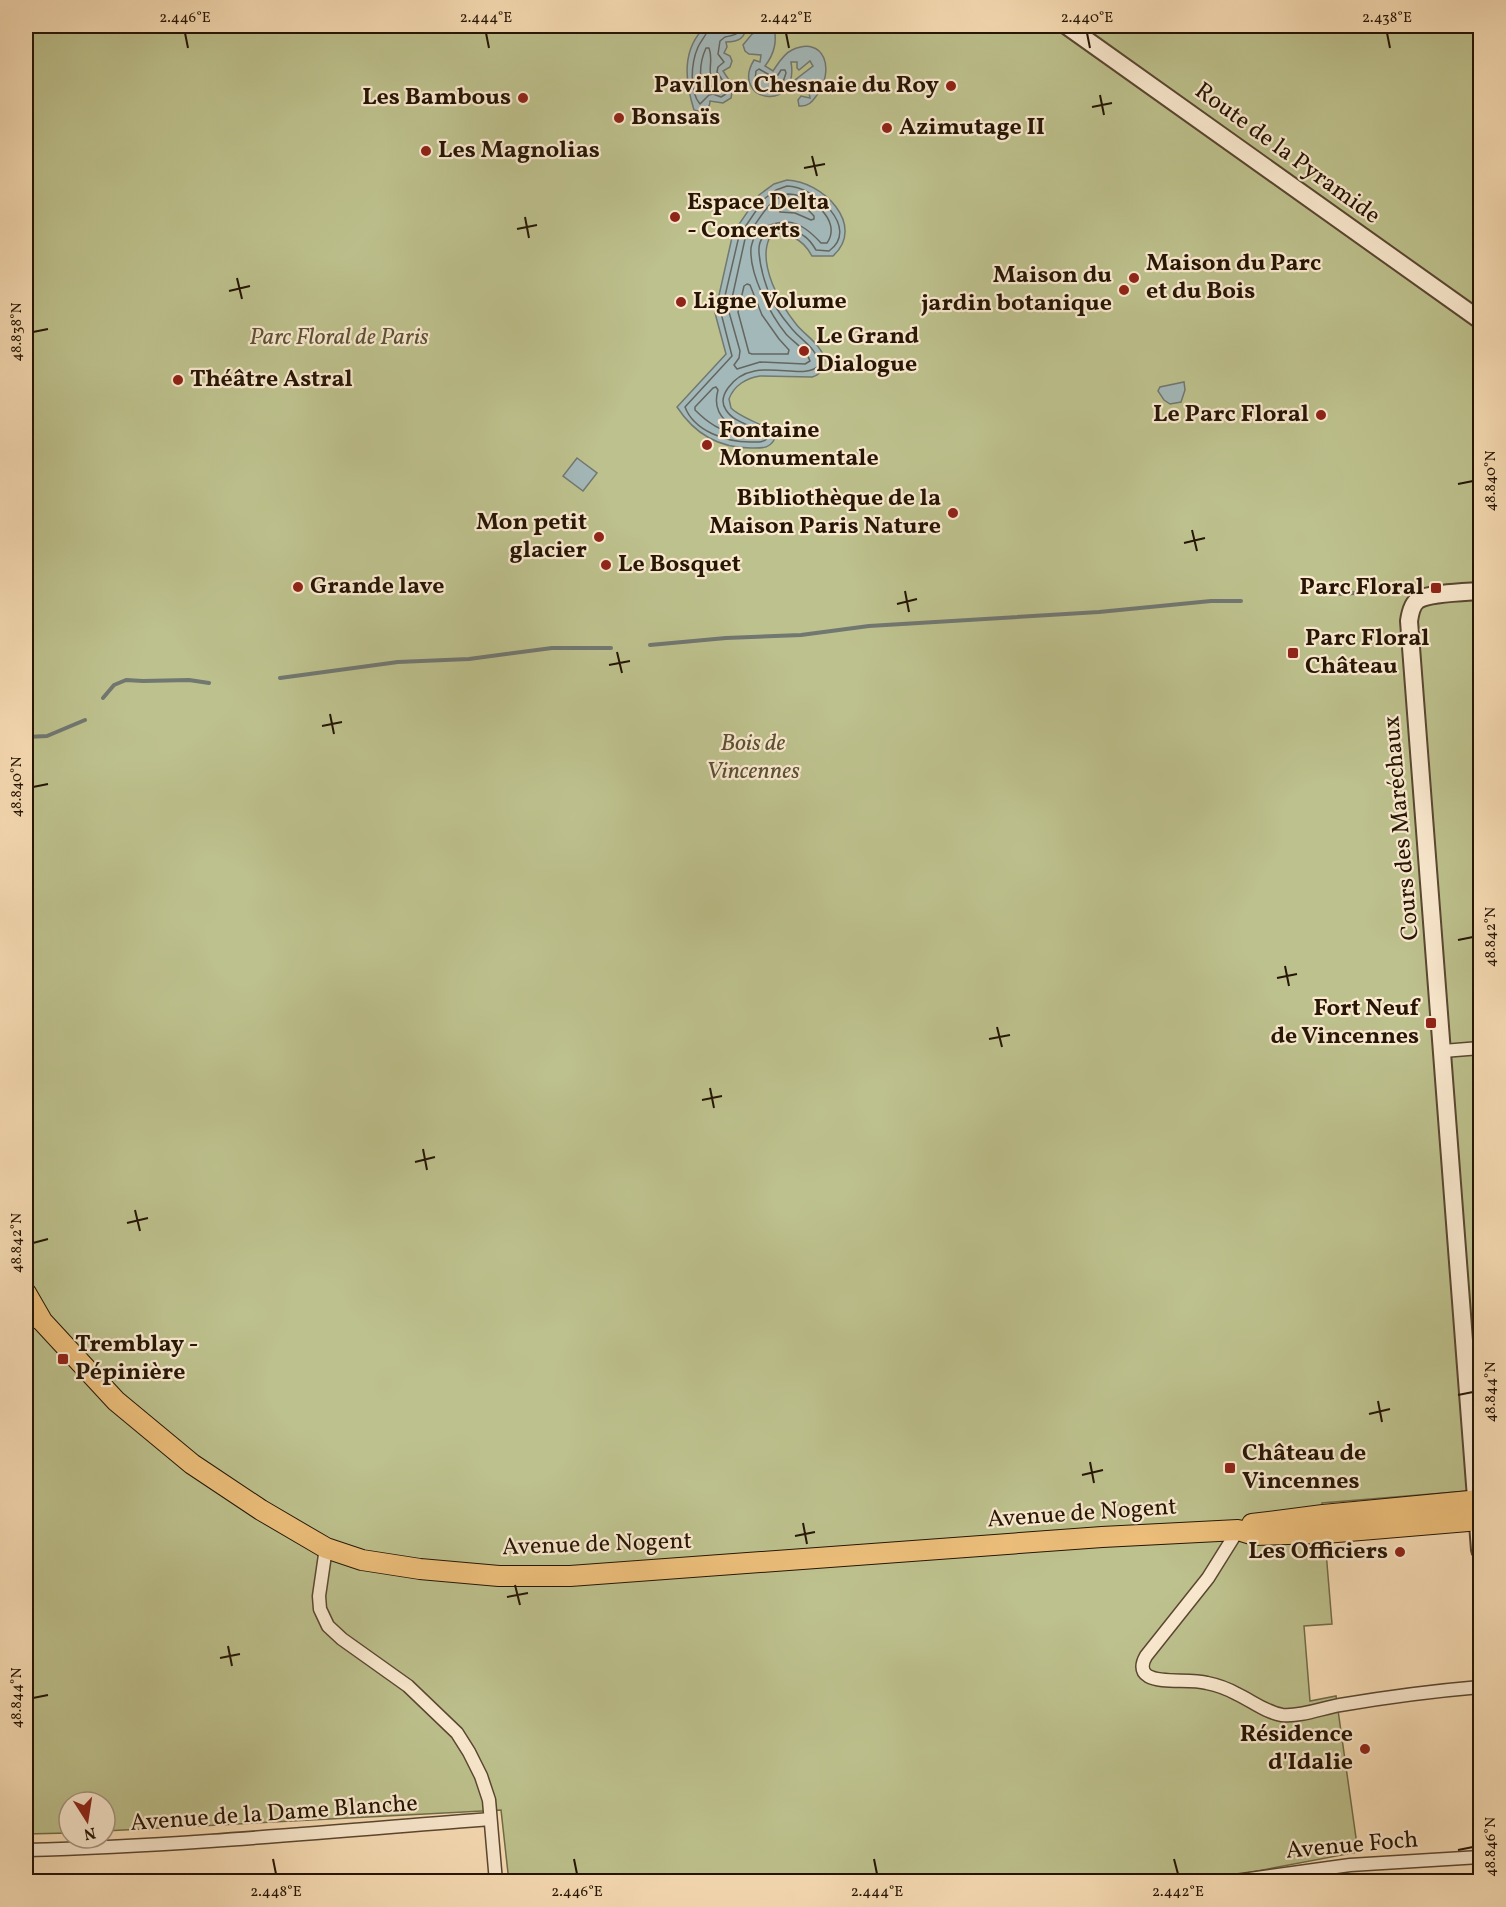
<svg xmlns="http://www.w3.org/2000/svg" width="1506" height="1907" font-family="Vollkorn,serif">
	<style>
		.green { fill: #bdc18d; stroke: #716b49; stroke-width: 1.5 }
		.water { fill: #a3b8b9; stroke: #717771; stroke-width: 1.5 }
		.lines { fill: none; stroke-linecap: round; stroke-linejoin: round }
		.shore { stroke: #64665f; stroke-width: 1.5 }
		.stream { stroke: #717771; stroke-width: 4 }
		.minor-casing { stroke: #5a4731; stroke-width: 15 }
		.tertiary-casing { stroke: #5a4731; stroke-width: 20 }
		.primary-casing { stroke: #251505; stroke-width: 22 }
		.minor { stroke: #fae9cf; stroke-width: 12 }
		.tertiary { stroke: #fae9cf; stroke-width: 16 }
		.primary { stroke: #ecbe7a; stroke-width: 20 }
		.ticks { fill: none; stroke: #251505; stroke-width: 2 }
		.poi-dot { fill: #8f2418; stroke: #fae9cf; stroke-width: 2 }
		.labels { text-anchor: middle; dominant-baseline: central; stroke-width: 4.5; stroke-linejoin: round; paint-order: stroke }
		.poi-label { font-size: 24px; font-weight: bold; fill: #251505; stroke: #fae9cf; text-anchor: start }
		.street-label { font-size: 24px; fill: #251505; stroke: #fae9cf }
		.park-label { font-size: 24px; font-style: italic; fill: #5a5135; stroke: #fae9cf }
		.neatline { fill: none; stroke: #251505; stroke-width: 2 }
		.ticks-label { font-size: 15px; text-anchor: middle; fill: #251505 }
	</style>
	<rect width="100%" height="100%" fill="#f8ddb5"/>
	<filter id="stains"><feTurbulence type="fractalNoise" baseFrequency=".00333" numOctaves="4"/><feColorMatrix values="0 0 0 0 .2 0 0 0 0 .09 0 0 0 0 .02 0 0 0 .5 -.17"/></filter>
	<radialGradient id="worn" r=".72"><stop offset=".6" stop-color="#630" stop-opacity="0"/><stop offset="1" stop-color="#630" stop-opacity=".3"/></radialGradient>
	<path class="green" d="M 26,26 L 1480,26 L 1480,1490 L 1322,1503 L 1332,1624 L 1304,1626 L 1310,1701 L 1336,1696 L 1358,1852 L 1199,1882 L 509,1882 L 501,1810 L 105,1831 L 105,1802 L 69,1802 L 69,1833 L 26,1834 Z"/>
	<path class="water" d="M 706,26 L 746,26 C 746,39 737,42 726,42 L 727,47 L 724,53 L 730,56 L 732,61 L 730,67 L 723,71 L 733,86 L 731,98 L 723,103 L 710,101 C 710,109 703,113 694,110 C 685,81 681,49 706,26 Z
		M 771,26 L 774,26 C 777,41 775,53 765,66 L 773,71 C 778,64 783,54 792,50 C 825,35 835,70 817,95 C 812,102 808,107 799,106 L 798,100 L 801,96 L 810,98 L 809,93 L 812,86 L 810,84 L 799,92 L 793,86 L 795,80 L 813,66 L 810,61 L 799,70 L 797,68 L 797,62 L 791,62 C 800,115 729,101 754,60 L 760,62 L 761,55 L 749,54 L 745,51 L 743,45 L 752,34 Z
		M 787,180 C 822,181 867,225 833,256 L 812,256 C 803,239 787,230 769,239 C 758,265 780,304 796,324 C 803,333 813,339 819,348 C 828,359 826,373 812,377 L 760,376 C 747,378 734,385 729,399 L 731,408 C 742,420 770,424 775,438 C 770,449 762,448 751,448 C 719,448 694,433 677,407 L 726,354 L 715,313 L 733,233 L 759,195 L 774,184 Z
		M 1184,382 L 1185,390 L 1181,402 L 1170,404 L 1164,400 L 1158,391 L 1160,387 Z
		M 577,458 L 597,473 L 583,491 L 563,476 Z"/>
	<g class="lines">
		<path class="shore" d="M 709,26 C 708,34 701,40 698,47 C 691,63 689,91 700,104 L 709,95 L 713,94 L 721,97 L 726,94 L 727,87 L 717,72 L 718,67 L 724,62 L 718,54 L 720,41 L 725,37 C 733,35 739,36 740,26
			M 706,48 L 709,48 C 714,61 706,70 714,84 L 712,86 L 705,88 L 702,86 C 699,72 700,61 706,48 Z
			M 759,69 L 773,77 L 778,75 L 781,70 L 785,70 L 786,73 L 782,85 L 773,91 L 762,89 L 755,80 L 756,71 Z
			M 787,186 C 814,186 861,228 829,251 L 816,250 C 813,245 809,239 804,236 C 788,224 757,227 759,252 C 760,269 767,291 775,306 C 780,314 786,322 792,329 C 801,340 818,349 819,365 C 804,384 753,352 728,388 C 723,395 721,403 726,410 C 735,425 761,426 768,438 C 763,443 757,442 750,442 C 726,442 694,431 685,407 L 732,356 L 721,313 L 739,236 L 764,199 L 776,190 Z
			M 788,194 C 809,194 843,220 827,243 L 821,243 C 799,219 785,216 756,231 C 755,236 752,242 751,248 C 749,274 770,314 786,334 C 793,342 807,350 810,361 L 805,364 L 760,362 L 737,369 L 734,365 L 739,358 L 740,351 L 729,312 L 745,239 L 751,230 L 754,229 L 754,226 C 764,212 771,198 788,194 Z
			M 787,203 C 797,202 807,208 814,216 L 814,219 L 811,220 L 795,213 L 780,212 L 779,207 Z
			M 747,284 L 750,285 L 762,315 L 779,339 L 789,350 L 788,354 L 752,354 L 749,353 L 738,312 L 744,286 Z
			M 716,387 L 718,390 C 713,407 720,418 734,428 L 733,432 C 718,431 705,420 695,410 L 695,407 L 713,388 Z"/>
		<path class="stream" d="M 1333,594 L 1357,593
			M 650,645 L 726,638 L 801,635 L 869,626 L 1099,612 L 1211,601 L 1241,601
			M 280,678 L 398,662 L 469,659 L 552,648 L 611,648
			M 103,698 L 114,685 L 126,680 L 143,681 L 189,680 L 209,683
			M 26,737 L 47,736 L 85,720"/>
		<defs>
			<path id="minor" d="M 1443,1051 L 1480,1048
				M 1238,1530 L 1208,1578 L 1146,1656 C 1142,1663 1140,1671 1148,1676 C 1162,1684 1190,1678 1207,1683 C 1217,1685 1228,1689 1237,1694 C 1252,1701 1265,1712 1282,1715 C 1301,1717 1322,1708 1340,1705 C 1387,1697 1433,1691 1480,1687
				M 326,1548 L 319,1596 L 320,1609 L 328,1626 L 342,1639 L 408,1686 L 457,1733 L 469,1752 L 481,1776 L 489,1800 L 496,1882
				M 26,1850 C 181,1846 336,1831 490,1819
				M 1228,1882 L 1350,1865 L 1480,1857"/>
			<path id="tertiary" d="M 1067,26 L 1480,320
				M 1480,591 C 1467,592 1428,593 1418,600 C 1412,604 1410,614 1409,621 L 1480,1550"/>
			<path id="primary" d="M 26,1293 L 41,1319
				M 26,1310 L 42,1321 L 116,1401 L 192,1464 L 261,1510 L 326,1548 L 362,1560 L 420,1569 L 499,1576 L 570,1576 L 1102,1537 L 1238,1530 L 1254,1535 L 1325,1533 L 1480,1520
				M 1252,1524 L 1323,1515 L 1480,1500"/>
		</defs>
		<use href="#minor" class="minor-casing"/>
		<use href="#tertiary" class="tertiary-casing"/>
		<use href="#primary" class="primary-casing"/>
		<use href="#minor" class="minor"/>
		<use href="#tertiary" class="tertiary"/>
		<use href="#primary" class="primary"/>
	</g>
	<path class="ticks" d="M 185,33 L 188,48M 486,33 L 489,48M 786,33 L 789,48M 1087,33 L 1090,48M 1387,33 L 1390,48M 1100,95 L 1104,115M 1092,107 L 1112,103M 812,156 L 817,176M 804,168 L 825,164M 525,217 L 529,238M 517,229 L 537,225M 237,278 L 242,299M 229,291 L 250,286M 33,332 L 48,329M 1458,484 L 1473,481M 1192,530 L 1197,551M 1184,543 L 1205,538M 905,591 L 909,612M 897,604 L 917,599M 617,652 L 622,673M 609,665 L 630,661M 330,714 L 334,734M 322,726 L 342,722M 33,787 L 48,784M 1458,940 L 1473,937M 1285,966 L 1289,986M 1277,978 L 1297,974M 997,1027 L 1002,1047M 989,1039 L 1010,1035M 710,1088 L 714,1108M 702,1100 L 722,1096M 423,1149 L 427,1170M 415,1162 L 435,1157M 135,1210 L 140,1231M 127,1223 L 148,1218M 33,1243 L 48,1239M 1458,1395 L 1473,1392M 1378,1401 L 1382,1422M 1369,1414 L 1390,1409M 1090,1462 L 1094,1483M 1082,1475 L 1103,1470M 803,1523 L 807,1544M 795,1536 L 815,1532M 515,1585 L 520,1605M 507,1597 L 528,1593M 228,1646 L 232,1666M 220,1658 L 240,1654M 33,1698 L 48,1695M 1458,1850 L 1473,1847M 273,1859 L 276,1874M 574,1859 L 577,1874M 874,1859 L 877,1874M 1174,1859 L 1178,1874"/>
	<g class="poi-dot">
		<circle cx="951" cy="86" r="6"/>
		<circle cx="523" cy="98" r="6"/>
		<circle cx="619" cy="118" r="6"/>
		<circle cx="887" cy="128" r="6"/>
		<circle cx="426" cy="151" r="6"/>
		<circle cx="675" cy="217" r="6"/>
		<circle cx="1134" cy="278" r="6"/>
		<circle cx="1124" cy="290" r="6"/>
		<circle cx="681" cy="302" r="6"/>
		<circle cx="804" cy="351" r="6"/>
		<circle cx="178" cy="380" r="6"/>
		<circle cx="1321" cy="415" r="6"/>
		<circle cx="707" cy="445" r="6"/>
		<circle cx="953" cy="513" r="6"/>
		<circle cx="599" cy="537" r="6"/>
		<circle cx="606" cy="565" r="6"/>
		<circle cx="298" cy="587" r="6"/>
		<rect x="1430" y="582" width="12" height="12" rx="3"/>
		<rect x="1287" y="647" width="12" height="12" rx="3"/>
		<rect x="1425" y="1017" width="12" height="12" rx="3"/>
		<rect x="57" y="1353" width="12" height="12" rx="3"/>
		<rect x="1224" y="1462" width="12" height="12" rx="3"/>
		<circle cx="1400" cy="1552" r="6"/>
		<circle cx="1365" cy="1749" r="6"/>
	</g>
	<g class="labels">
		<g class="poi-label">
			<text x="939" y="86" text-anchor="end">Pavillon Chesnaie du Roy</text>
			<text x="511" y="98" text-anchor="end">Les Bambous</text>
			<text x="631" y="118">Bonsaïs</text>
			<text x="899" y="128">Azimutage II</text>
			<text x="438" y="151">Les Magnolias</text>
			<text x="687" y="203">Espace Delta<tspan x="687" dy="28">- Concerts</tspan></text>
			<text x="1146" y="264">Maison du Parc<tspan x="1146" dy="28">et du Bois</tspan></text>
			<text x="1112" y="276" text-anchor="end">Maison du<tspan x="1112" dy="28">jardin botanique</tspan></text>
			<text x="693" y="302">Ligne Volume</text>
			<text x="816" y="337">Le Grand<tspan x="816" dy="28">Dialogue</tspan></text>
			<text x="190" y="380">Théâtre Astral</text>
			<text x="1309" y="415" text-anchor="end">Le Parc Floral</text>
			<text x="719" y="431">Fontaine<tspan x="719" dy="28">Monumentale</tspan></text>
			<text x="941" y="499" text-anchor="end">Bibliothèque de la<tspan x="941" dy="28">Maison Paris Nature</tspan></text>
			<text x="587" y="523" text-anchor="end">Mon petit<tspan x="587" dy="28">glacier</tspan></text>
			<text x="618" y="565">Le Bosquet</text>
			<text x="310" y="587">Grande lave</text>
			<text x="1424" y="588" text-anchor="end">Parc Floral</text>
			<text x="1305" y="639">Parc Floral<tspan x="1305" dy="28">Château</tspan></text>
			<text x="1419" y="1009" text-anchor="end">Fort Neuf<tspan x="1419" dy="28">de Vincennes</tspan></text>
			<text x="75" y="1345">Tremblay -<tspan x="75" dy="28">Pépinière</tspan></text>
			<text x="1242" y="1454">Château de<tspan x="1242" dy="28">Vincennes</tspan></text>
			<text x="1388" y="1552" text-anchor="end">Les Officiers</text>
			<text x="1353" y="1735" text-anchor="end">Résidence<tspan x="1353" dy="28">d'Idalie</tspan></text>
		</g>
		<g class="street-label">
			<text transform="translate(1287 154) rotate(36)">Route de la Pyramide</text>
			<text transform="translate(1402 828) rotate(-95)">Cours des Maréchaux</text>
			<text transform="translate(1082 1514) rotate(-4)">Avenue de Nogent</text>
			<text transform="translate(597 1545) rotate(-2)">Avenue de Nogent</text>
			<text transform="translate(274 1814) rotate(-4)">Avenue de la Dame Blanche</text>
			<text transform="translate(1352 1846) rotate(-5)">Avenue Foch</text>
		</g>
		<g class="park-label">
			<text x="339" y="338">Parc Floral de Paris</text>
			<text x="753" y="744">Bois de<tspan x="753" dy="28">Vincennes</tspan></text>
		</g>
	</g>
	<rect width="1506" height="1907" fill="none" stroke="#f8ddb5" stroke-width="66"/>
	<g transform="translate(87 1820) rotate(168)"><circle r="28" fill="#fae9cf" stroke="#a5947e" stroke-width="1.5"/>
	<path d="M0-4.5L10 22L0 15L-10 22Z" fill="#8f2418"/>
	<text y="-9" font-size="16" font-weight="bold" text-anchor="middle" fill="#251505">N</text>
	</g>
	<rect x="33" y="33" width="1440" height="1841" class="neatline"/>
	<g class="ticks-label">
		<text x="185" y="22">2.446°E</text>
		<text x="486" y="22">2.444°E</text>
		<text x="786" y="22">2.442°E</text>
		<text x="1087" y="22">2.440°E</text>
		<text x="1387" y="22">2.438°E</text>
		<text transform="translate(16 332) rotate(-90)" y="5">48.838°N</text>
		<text transform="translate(1490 481) rotate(-90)" y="5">48.840°N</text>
		<text transform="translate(16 787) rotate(-90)" y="5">48.840°N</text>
		<text transform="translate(1490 937) rotate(-90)" y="5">48.842°N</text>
		<text transform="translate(16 1243) rotate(-90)" y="5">48.842°N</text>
		<text transform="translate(1490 1392) rotate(-90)" y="5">48.844°N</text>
		<text transform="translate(16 1698) rotate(-90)" y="5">48.844°N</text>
		<text transform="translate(1490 1847) rotate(-90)" y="5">48.846°N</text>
		<text x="276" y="1896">2.448°E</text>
		<text x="577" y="1896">2.446°E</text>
		<text x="877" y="1896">2.444°E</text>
		<text x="1178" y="1896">2.442°E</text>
	</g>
	<rect width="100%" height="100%" filter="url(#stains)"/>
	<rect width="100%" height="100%" fill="url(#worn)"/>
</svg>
